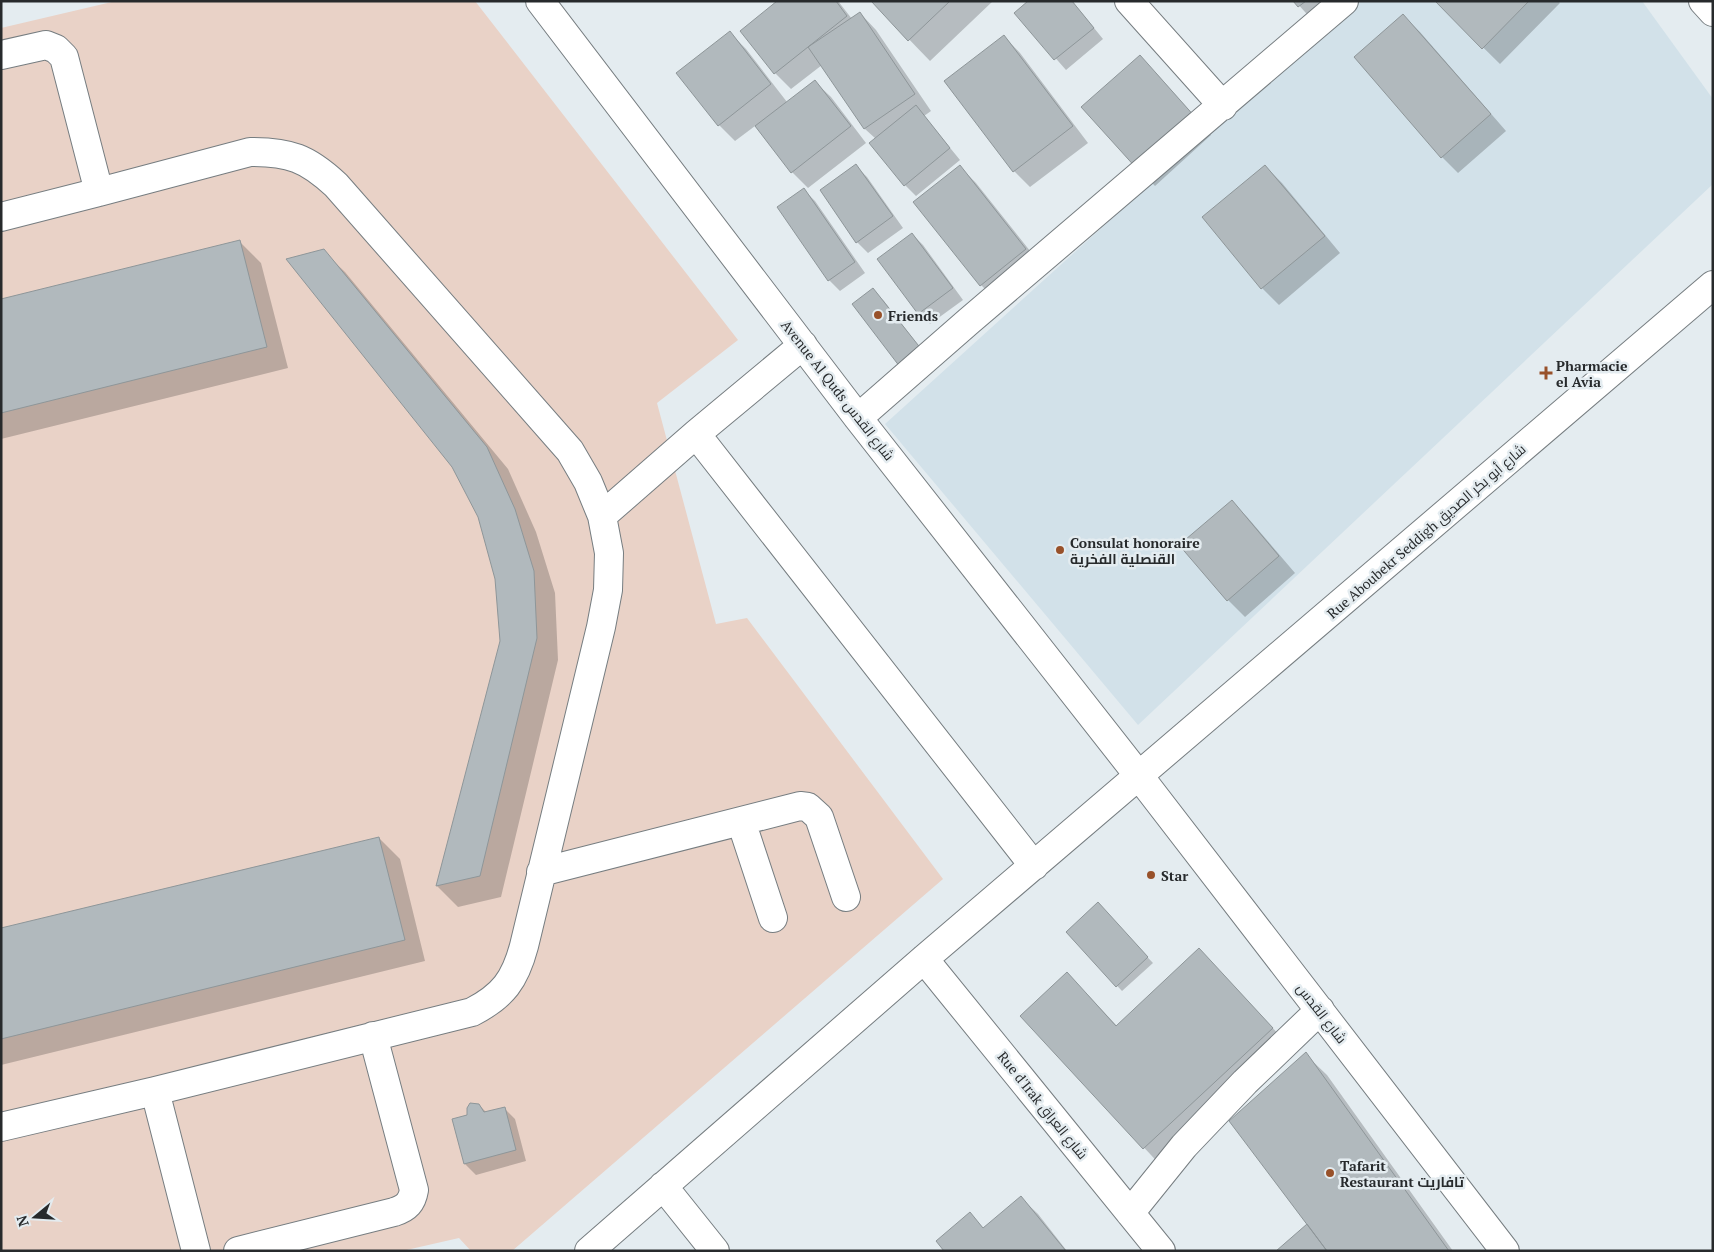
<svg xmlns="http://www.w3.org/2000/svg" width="1714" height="1252" font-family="'PT Serif',Cairo,serif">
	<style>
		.built { fill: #d2e1e9 }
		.green { fill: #e9d2c7 }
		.shadow { fill: #0003 }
		.building { fill: #b1b9bd; stroke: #8e9699 }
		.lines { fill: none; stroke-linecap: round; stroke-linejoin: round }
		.minor-casing { stroke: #767d80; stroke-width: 30 }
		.minor { stroke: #fff; stroke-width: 28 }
		.poi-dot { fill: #98512a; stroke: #e4ecf0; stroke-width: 2 }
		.labels { text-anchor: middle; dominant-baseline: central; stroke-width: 5; stroke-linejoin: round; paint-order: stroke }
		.poi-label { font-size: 14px; font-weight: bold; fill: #272a2c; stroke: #e4ecf0; text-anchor: start }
		.street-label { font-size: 14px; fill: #272a2c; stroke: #e4ecf0 }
	</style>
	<rect width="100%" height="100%" fill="#e4ecf0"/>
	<path class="built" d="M 1352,1 L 1642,1 L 1713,99 L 1713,184 L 1138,725 L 885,424 Z"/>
	<path class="green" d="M 116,1 L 475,1 L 738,340 L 657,403 L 716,624 L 747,618 L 943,879 L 512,1251 L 471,1251 L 459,1238 L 402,1251 L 1,1251 L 1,28 Z"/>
	<path class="shadow" d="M 779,1 L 838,1 L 852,19 L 860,13 L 876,30 L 931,111 L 924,116 L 960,160 L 916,196 L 905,185 L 876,139 L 865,129 L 822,65 L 791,89 L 775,73 L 742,31 Z
		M 872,1 L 993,1 L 930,61 Z
		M 1030,1 L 1072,1 L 1103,39 L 1066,70 L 1016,13 Z
		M 1295,1 L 1342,1 L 1315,23 Z
		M 1436,1 L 1558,1 L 1560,3 L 1500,64 Z
		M 1403,16 L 1420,32 L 1506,131 L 1458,173 L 1442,157 Z
		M 730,33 L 746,49 L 787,102 L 814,81 L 831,97 L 866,143 L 808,188 L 792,172 L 755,126 L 735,141 L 719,125 Z
		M 1004,36 L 1020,53 L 1088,143 L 1030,187 L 1014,171 Z
		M 1156,73 L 1211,135 L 1155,186 L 1139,169 Z
		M 856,166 L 867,177 L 903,228 L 868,253 L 857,242 Z
		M 1265,166 L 1282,183 L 1340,253 L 1279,305 L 1262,288 L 1204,218 Z
		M 960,167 L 976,183 L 1042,266 L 997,301 L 981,285 Z
		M 804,190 L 815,201 L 865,273 L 840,291 L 829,280 Z
		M 912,234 L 923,245 L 963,300 L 930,324 L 919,313 L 879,259 Z
		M 240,242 L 261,263 L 288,368 L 1,439 L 1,300 Z
		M 323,251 L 345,272 L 508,469 L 536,532 L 555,593 L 558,660 L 501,897 L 458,907 L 437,886 L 502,641 L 496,579 L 480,517 L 453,466 Z
		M 873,290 L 884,301 L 931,362 Z
		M 1232,502 L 1248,518 L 1295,573 L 1245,617 L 1228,600 L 1181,545 Z
		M 379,838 L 400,859 L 425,961 L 1,1065 L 1,930 Z
		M 1097,904 L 1153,963 L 1122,991 L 1067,932 Z
		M 1220,971 L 1293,1050 L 1165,1170 L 1021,1016 L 1088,995 L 1117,1026 Z
		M 1305,1054 L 1327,1075 L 1453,1251 L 1278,1251 L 1307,1226 Z
		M 479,1105 L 487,1113 L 504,1108 L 515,1119 L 526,1161 L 476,1175 L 465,1164 L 468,1116 Z
		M 1021,1198 L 1038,1214 L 1067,1251 L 945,1251 L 970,1214 L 984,1229 Z"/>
	<path class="building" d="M 777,1 L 836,1 L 847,16 L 774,74 L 740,31 Z
		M 871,1 L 950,1 L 908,41 Z
		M 1028,1 L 1072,1 L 1094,28 L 1054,60 L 1014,13 Z
		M 1293,1 L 1306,1 L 1298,7 Z
		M 1435,1 L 1529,1 L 1482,49 Z
		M 860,12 L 915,94 L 864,129 L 808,47 Z
		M 1403,14 L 1491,114 L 1441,158 L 1354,57 Z
		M 730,31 L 771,84 L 718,126 L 676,73 Z
		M 1004,35 L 1073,126 L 1013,172 L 944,81 Z
		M 1140,55 L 1196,118 L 1138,170 L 1081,107 Z
		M 815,80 L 851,126 L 791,173 L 755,126 Z
		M 916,105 L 950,148 L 904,186 L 869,143 Z
		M 856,164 L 893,216 L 856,243 L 820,190 Z
		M 960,165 L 1026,249 L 980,286 L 913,202 Z
		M 1265,165 L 1325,236 L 1261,289 L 1202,217 Z
		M 804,188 L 855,262 L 828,281 L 777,207 Z
		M 912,233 L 953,288 L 918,314 L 877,259 Z
		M 240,240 L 267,347 L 1,413 L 1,299 Z
		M 324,249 L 487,447 L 515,509 L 534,571 L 537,638 L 480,876 L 436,886 L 500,641 L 495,579 L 478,517 L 452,467 L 286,259 Z
		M 873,288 L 922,350 L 900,367 L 852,304 Z
		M 1232,500 L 1279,556 L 1227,601 L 1179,545 Z
		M 379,837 L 405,940 L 1,1039 L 1,928 Z
		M 1098,902 L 1148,957 L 1116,987 L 1066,932 Z
		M 1199,948 L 1273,1028 L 1143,1149 L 1020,1016 L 1067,972 L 1116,1026 Z
		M 1306,1052 L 1449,1251 L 1327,1251 L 1229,1121 Z
		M 470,1103 L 479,1104 L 484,1112 L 505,1107 L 516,1150 L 464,1164 L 452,1119 L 467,1115 L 467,1108 Z
		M 1021,1196 L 1066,1251 L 944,1251 L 936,1241 L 970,1212 L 983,1228 Z
		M 1307,1224 L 1327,1251 L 1276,1251 Z"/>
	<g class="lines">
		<defs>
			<path id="minor" d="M 540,1 L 858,418 L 1139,776 L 1505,1251
				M 1129,1 L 1223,106
				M 1703,1 L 1713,12
				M 1,55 L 46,45 L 56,49 L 64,57 L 99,192
				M 1,217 L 99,192 L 250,152 C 290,152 307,158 336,185 L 570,451 L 588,482 L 602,516 L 609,553 L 608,590 L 601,627 L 524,946 C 515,980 503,996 472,1012 L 155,1091 L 1,1127
				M 858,418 L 969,321 L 1344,1
				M 696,434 L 1034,866
				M 602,516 L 696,434 L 803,345
				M 741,821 L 773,918
				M 541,872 L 800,806 L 808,807 L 819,817 L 846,897
				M 924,959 L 1161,1251
				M 155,1091 L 196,1251
				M 663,1186 L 715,1251
				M 1130,1213 L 1184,1146 L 1245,1082 L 1320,1010
				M 238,1251 L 394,1212 C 407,1208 412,1202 414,1190 L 373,1036
				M 589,1251 L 924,959 L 1713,285"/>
		</defs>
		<use href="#minor" class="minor-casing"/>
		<use href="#minor" class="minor"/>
	</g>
	<g class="poi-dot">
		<circle cx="878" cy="315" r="5"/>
		<path d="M1543.5 365.5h5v5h5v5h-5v5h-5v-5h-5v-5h5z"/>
		<circle cx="1060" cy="550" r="5"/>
		<circle cx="1151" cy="875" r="5"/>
		<circle cx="1330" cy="1173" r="5"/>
	</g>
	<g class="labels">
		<g class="poi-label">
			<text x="888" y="315">Friends</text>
			<text x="1556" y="365">Pharmacie<tspan x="1556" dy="16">el Avia</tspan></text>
			<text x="1070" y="542">Consulat honoraire<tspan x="1070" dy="16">القنصلية الفخرية</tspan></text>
			<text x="1161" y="875">Star</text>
			<text x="1340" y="1165">Tafarit<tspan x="1340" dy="16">Restaurant تافاريت</tspan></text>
		</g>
		<g class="street-label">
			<text transform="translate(838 390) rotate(52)">Avenue Al Quds شارع القدس</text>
			<text transform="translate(1426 531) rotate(-41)">Rue Aboubekr Seddigh شارع أبو بكر الصديق</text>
			<text transform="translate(1322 1013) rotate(52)">شارع القدس</text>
			<text transform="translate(1043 1105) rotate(51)">Rue d'Irak شارع العراق</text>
		</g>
	</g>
	<rect width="1714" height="1252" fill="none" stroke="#272a2c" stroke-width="5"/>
	<g transform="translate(35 1217) rotate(252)" stroke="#e4ecf0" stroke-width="4" paint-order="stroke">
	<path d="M0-4L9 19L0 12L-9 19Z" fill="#272a2c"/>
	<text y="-8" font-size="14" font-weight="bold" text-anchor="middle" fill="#272a2c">N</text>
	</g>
</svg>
